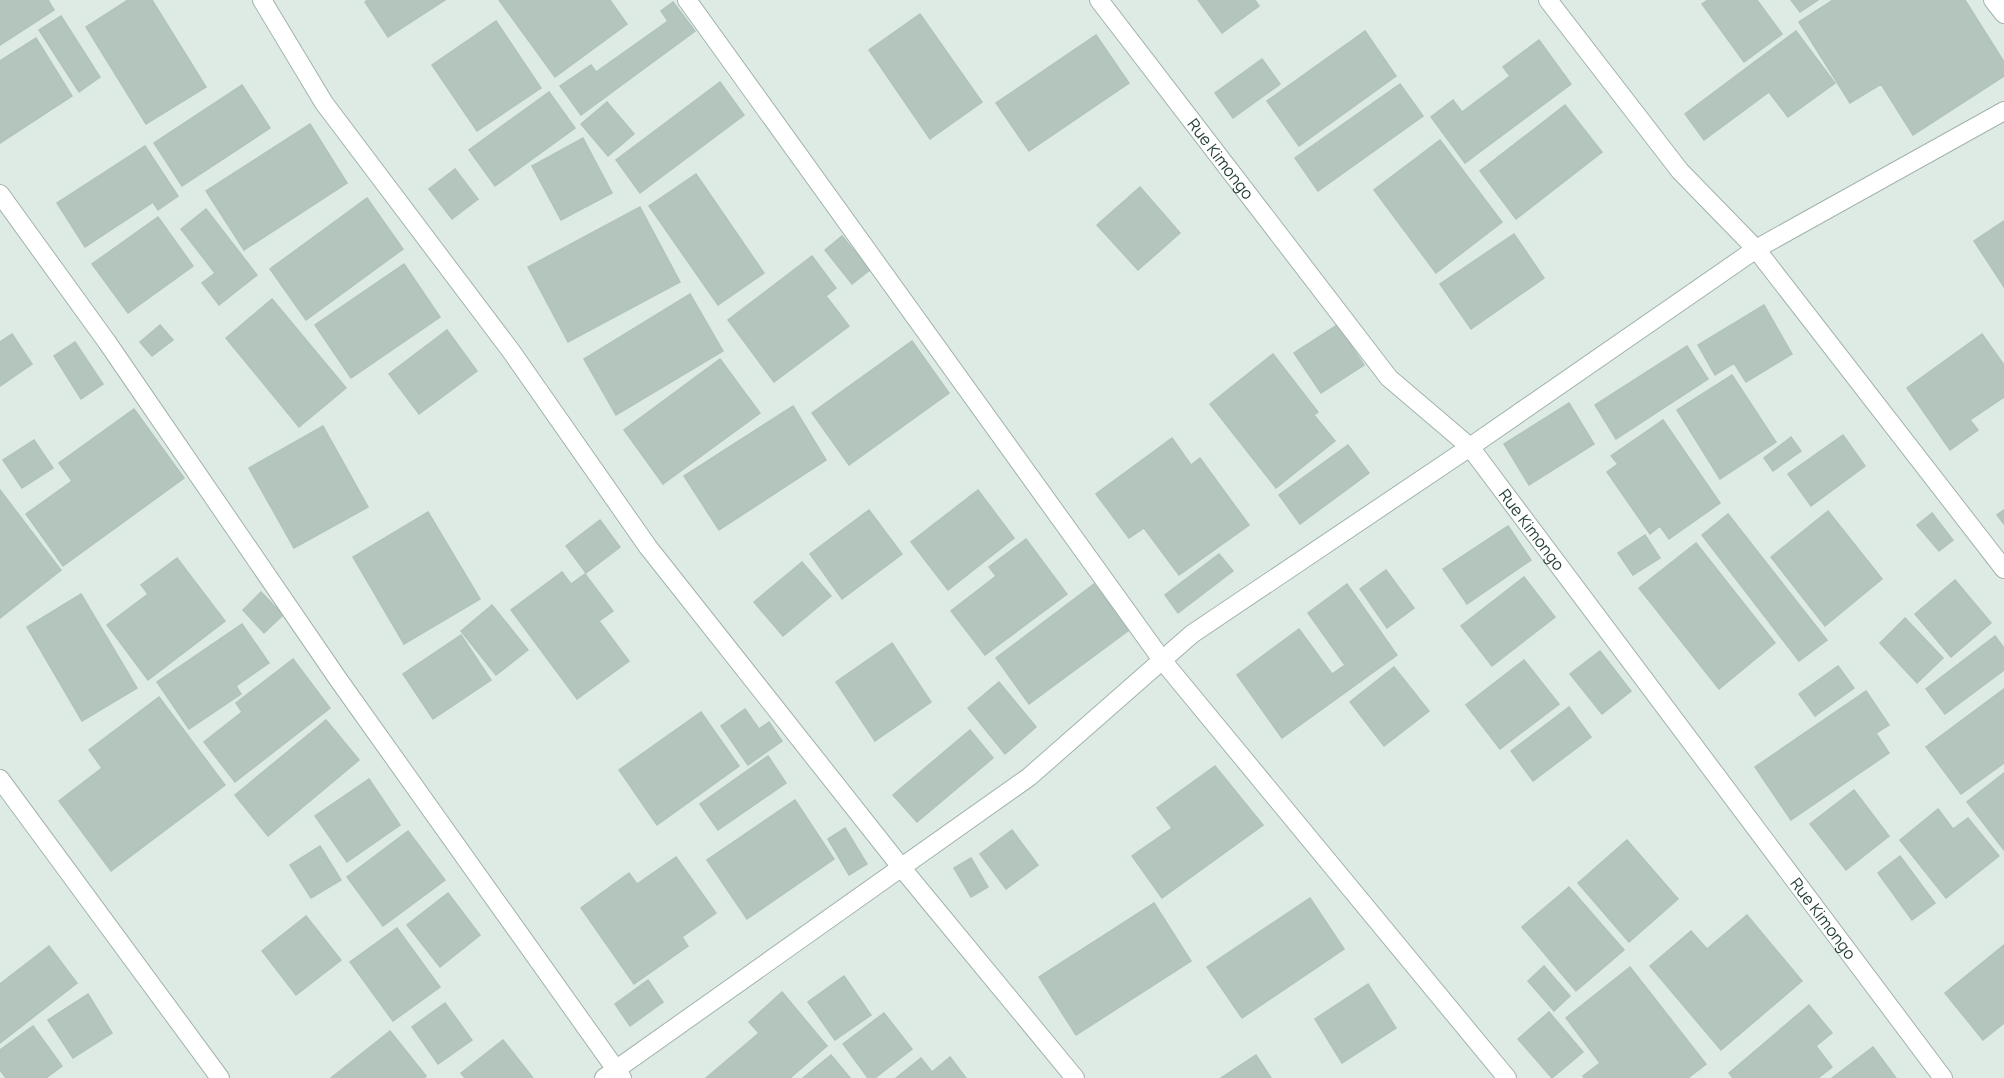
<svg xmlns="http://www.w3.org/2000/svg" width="2004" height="1078" font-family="Manrope,sans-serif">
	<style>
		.building { fill: #b4c5bd; stroke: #b1c4bb; stroke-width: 1.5 }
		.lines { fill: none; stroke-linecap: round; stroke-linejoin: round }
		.minor-casing { stroke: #a1b3ab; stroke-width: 20 }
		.minor { stroke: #fff; stroke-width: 18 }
		.labels { text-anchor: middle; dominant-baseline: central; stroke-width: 4.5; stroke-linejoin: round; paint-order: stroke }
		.street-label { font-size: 16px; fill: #1f3b31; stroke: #eff7f2 }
	</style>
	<rect width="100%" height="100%" fill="#deebe4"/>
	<path class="building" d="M 0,0 L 48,0 L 54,10 L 0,45 Z
		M 128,0 L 152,0 L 206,87 L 146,124 L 86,27 Z
		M 368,0 L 445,0 L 388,37 L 365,2 Z
		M 499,0 L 610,0 L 627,24 L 555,77 Z
		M 1198,0 L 1255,0 L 1259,6 L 1222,33 Z
		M 1708,0 L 1757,0 L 1782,34 L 1744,62 L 1702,4 Z
		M 1791,0 L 1818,0 L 1800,12 Z
		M 1833,0 L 1965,0 L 2004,62 L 2004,76 L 1913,135 L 1881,84 L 1850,103 L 1799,22 Z
		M 673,2 L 695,31 L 581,115 L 560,86 L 591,65 L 596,72 L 668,21 L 661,11 Z
		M 920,14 L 982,102 L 930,139 L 869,50 Z
		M 61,16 L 100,77 L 79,92 L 39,30 Z
		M 496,21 L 541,88 L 477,131 L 432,65 Z
		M 1365,31 L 1396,76 L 1299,146 L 1267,101 Z
		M 1796,31 L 1835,83 L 1788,117 L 1769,92 L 1704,140 L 1685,114 Z
		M 1096,35 L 1129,83 L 1029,151 L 996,103 Z
		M 36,38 L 72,96 L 0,143 L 0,61 Z
		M 1539,40 L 1571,84 L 1465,163 L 1431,117 L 1453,100 L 1462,112 L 1510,76 L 1503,67 Z
		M 1262,59 L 1280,84 L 1233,118 L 1215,93 Z
		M 720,82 L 744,115 L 640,193 L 616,160 Z
		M 1400,84 L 1423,116 L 1318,191 L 1295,158 Z
		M 242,85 L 270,128 L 182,186 L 154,143 Z
		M 549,92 L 575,128 L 495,186 L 469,150 Z
		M 607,102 L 634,134 L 608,156 L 581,124 Z
		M 1565,105 L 1602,152 L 1516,219 L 1480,171 Z
		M 310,124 L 347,183 L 244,250 L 206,191 Z
		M 583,138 L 612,193 L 561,220 L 532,166 Z
		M 1440,140 L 1502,222 L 1436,273 L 1374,190 Z
		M 145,146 L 178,196 L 158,210 L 153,202 L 85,247 L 57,203 Z
		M 455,169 L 478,199 L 452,219 L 429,189 Z
		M 696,174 L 764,273 L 718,305 L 649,206 Z
		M 1140,187 L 1180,233 L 1138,270 L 1097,225 Z
		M 367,198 L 403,249 L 306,320 L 270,269 Z
		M 640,207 L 680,282 L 568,342 L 528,267 Z
		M 206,209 L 257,275 L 219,305 L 202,283 L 215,273 L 181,229 Z
		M 158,217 L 193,266 L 128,313 L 92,264 Z
		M 2004,221 L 2004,287 L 1974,241 Z
		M 1514,234 L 1544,278 L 1471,329 L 1440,284 Z
		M 842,236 L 870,270 L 852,284 L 825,250 Z
		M 812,256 L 836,288 L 826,296 L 849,326 L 774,382 L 728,320 Z
		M 404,264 L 440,317 L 351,378 L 315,325 Z
		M 690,294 L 723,351 L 616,415 L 584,359 Z
		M 272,299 L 346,388 L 299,427 L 226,338 Z
		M 1764,305 L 1792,354 L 1746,382 L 1734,363 L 1715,375 L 1698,345 Z
		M 160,325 L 173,340 L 152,356 L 140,342 Z
		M 1337,325 L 1364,365 L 1321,393 L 1294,353 Z
		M 447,330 L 477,371 L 419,414 L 389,374 Z
		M 12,334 L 32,364 L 0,386 L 0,342 Z
		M 1982,334 L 2004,365 L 2004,397 L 1970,420 L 1978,430 L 1950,450 L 1907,388 Z
		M 912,341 L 949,393 L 849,465 L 812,413 Z
		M 75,342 L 103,384 L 81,399 L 54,356 Z
		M 1687,346 L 1708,379 L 1616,439 L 1595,405 Z
		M 1273,354 L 1318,412 L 1314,415 L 1335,441 L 1276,488 L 1210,404 Z
		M 720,359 L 760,413 L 663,484 L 624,430 Z
		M 1732,375 L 1776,442 L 1720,479 L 1677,410 Z
		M 1569,403 L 1594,444 L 1529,485 L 1504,444 Z
		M 793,406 L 826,460 L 719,530 L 684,476 Z
		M 134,409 L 184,478 L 63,566 L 26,514 L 72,481 L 59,463 Z
		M 1663,420 L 1720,503 L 1669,539 L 1660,526 L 1650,534 L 1607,472 L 1618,464 L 1611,456 Z
		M 323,426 L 368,507 L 294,548 L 249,468 Z
		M 1843,435 L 1865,466 L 1811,506 L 1788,474 Z
		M 1791,437 L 1801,451 L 1773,471 L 1764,458 Z
		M 1172,438 L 1191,465 L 1200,458 L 1249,525 L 1179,575 L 1144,528 L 1129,538 L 1096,494 Z
		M 34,440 L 53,468 L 22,488 L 3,460 Z
		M 1348,445 L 1369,473 L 1300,524 L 1279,495 Z
		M 0,490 L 61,570 L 0,618 Z
		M 978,490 L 1014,538 L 948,590 L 911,542 Z
		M 869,510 L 902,554 L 842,599 L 810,554 Z
		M 2004,510 L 2004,524 L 1997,515 Z
		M 1828,511 L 1882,579 L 1825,626 L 1771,557 Z
		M 428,512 L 480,599 L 404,644 L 353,557 Z
		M 1932,513 L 1953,540 L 1939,551 L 1917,525 Z
		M 1728,514 L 1827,640 L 1799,661 L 1702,535 Z
		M 600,520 L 620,547 L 586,573 L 566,546 Z
		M 1508,526 L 1531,560 L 1467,604 L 1443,569 Z
		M 1645,535 L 1660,558 L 1633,575 L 1618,553 Z
		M 1026,539 L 1067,594 L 985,655 L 951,611 L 996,576 L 989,567 Z
		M 1696,543 L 1775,643 L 1719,689 L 1639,588 Z
		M 1219,554 L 1233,571 L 1178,613 L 1165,595 Z
		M 177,558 L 225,621 L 148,680 L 107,625 L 148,594 L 141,585 Z
		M 802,562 L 831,596 L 783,636 L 754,602 Z
		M 1386,570 L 1414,608 L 1387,628 L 1360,589 Z
		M 562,572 L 571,584 L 585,574 L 613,611 L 599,621 L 629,661 L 577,699 L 511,610 Z
		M 1524,577 L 1555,617 L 1492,666 L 1461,626 Z
		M 1955,580 L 1991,623 L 1951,657 L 1915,614 Z
		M 1094,584 L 1129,630 L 1029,704 L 996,658 Z
		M 1347,584 L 1397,655 L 1282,738 L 1237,675 L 1299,629 L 1332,674 L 1345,665 L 1308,613 Z
		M 261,592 L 283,615 L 264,633 L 243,610 Z
		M 81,594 L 137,688 L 82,721 L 27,627 Z
		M 492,605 L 528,650 L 496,675 L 461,631 Z
		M 1905,618 L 1943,658 L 1917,683 L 1880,643 Z
		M 242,624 L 269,663 L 236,686 L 241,694 L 189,729 L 157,682 Z
		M 461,635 L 491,680 L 433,719 L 403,674 Z
		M 1995,636 L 2004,648 L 2004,670 L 1945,714 L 1926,689 Z
		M 892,643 L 931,702 L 875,741 L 836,682 Z
		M 1600,651 L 1631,691 L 1602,714 L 1570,674 Z
		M 293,659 L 330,708 L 235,782 L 204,742 L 242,712 L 236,703 Z
		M 1524,660 L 1559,704 L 1500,749 L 1466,705 Z
		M 1838,666 L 1854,688 L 1815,716 L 1799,694 Z
		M 1394,667 L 1429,711 L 1384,746 L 1350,702 Z
		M 999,682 L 1036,727 L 1005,754 L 968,708 Z
		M 2004,689 L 2004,763 L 1961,794 L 1926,747 Z
		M 1866,691 L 1889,725 L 1876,733 L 1889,753 L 1791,820 L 1755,767 Z
		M 159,697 L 225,785 L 111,871 L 59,801 L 102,768 L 89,750 Z
		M 1569,707 L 1591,737 L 1533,781 L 1511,751 Z
		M 745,709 L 759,729 L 769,722 L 782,741 L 748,765 L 721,726 Z
		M 701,712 L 739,766 L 657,825 L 619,770 Z
		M 326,720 L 359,760 L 268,836 L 235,795 Z
		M 970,730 L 993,758 L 917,822 L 893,795 Z
		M 768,756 L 786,783 L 718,830 L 700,804 Z
		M 1215,766 L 1263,825 L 1162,898 L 1132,856 L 1172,828 L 1157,808 Z
		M 2004,773 L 2004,850 L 1967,802 Z
		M 369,779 L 400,825 L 347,862 L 315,816 Z
		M 1854,790 L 1889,836 L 1846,870 L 1810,824 Z
		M 795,800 L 834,859 L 747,919 L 707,860 Z
		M 1938,809 L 1953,829 L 1968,818 L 1999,856 L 1946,898 L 1900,840 Z
		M 845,828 L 867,864 L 849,875 L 828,839 Z
		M 1012,830 L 1038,865 L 1006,889 L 980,854 Z
		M 408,831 L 445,880 L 383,926 L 347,877 Z
		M 1627,840 L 1678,899 L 1629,942 L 1578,883 Z
		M 320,846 L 341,880 L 311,898 L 290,865 Z
		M 1900,856 L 1935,903 L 1912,920 L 1878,873 Z
		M 676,857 L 716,913 L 682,937 L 688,946 L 634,984 L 581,908 L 629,873 L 637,884 Z
		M 971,858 L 988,887 L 971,897 L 954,868 Z
		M 1569,887 L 1624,950 L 1576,991 L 1522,927 Z
		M 448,893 L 480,935 L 440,967 L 407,925 Z
		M 1310,898 L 1344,949 L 1242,1018 L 1207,967 Z
		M 1154,903 L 1191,961 L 1076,1035 L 1039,977 Z
		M 1747,915 L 1802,981 L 1721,1050 L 1650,966 L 1691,931 L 1707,949 Z
		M 306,916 L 341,960 L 296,995 L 262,951 Z
		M 397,928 L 440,987 L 393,1021 L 350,962 Z
		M 2004,945 L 2004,1023 L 1983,1040 L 1945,993 Z
		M 49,946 L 77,983 L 0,1043 L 0,984 Z
		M 1544,966 L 1570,996 L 1554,1011 L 1528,981 Z
		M 1630,967 L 1706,1064 L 1688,1078 L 1584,1078 L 1583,1076 L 1600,1063 L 1566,1018 Z
		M 844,976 L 871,1015 L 835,1040 L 808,1002 Z
		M 648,980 L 663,1002 L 630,1026 L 615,1004 Z
		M 1368,984 L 1396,1028 L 1342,1063 L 1315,1019 Z
		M 782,992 L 827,1046 L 790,1078 L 706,1078 L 759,1033 L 749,1022 Z
		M 88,994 L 112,1033 L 73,1058 L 48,1020 Z
		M 445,1003 L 472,1040 L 438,1064 L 412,1027 Z
		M 1809,1005 L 1832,1033 L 1816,1046 L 1832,1067 L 1818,1078 L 1733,1078 L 1729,1073 Z
		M 1549,1012 L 1583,1052 L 1552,1078 L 1518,1039 Z
		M 884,1013 L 912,1049 L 875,1078 L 868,1078 L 843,1044 Z
		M 33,1026 L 62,1066 L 46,1078 L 6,1078 L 0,1070 L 0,1050 Z
		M 390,1031 L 426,1076 L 424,1078 L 331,1078 Z
		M 503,1040 L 533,1078 L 465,1078 L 461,1073 Z
		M 1873,1047 L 1896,1078 L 1832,1078 Z
		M 831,1055 L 850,1078 L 803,1078 Z
		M 1256,1055 L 1271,1078 L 1221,1078 Z
		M 950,1057 L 966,1078 L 896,1078 L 921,1058 L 932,1072 Z"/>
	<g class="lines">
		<defs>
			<g id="minor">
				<path d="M 262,0 L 324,103 L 511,351 L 648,547 L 901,867 L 1075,1078"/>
				<path d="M 687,0 L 1162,660 L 1507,1078"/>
				<path id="s1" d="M 1099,0 L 1389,378 L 1470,447 L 1943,1078"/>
				<path d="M 1548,0 L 1680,171 L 1756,249 L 2004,569"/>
				<path d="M 1993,0 L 2004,14"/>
				<path d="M 0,194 L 107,342 L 338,679 L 622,1078"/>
				<path d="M 0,779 L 220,1078"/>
				<path d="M 604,1078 L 1029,777 L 1192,634 L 1470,447 L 1756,249 L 2004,111"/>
			</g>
		</defs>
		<use href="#minor" class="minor-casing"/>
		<use href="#minor" class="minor"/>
	</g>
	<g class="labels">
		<g class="street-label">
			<text stroke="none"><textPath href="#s1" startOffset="200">Rue Kimongo</textPath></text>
			<text stroke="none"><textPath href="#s1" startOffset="686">Rue Kimongo</textPath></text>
			<text stroke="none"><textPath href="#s1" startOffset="1172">Rue Kimongo</textPath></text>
		</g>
	</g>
</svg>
